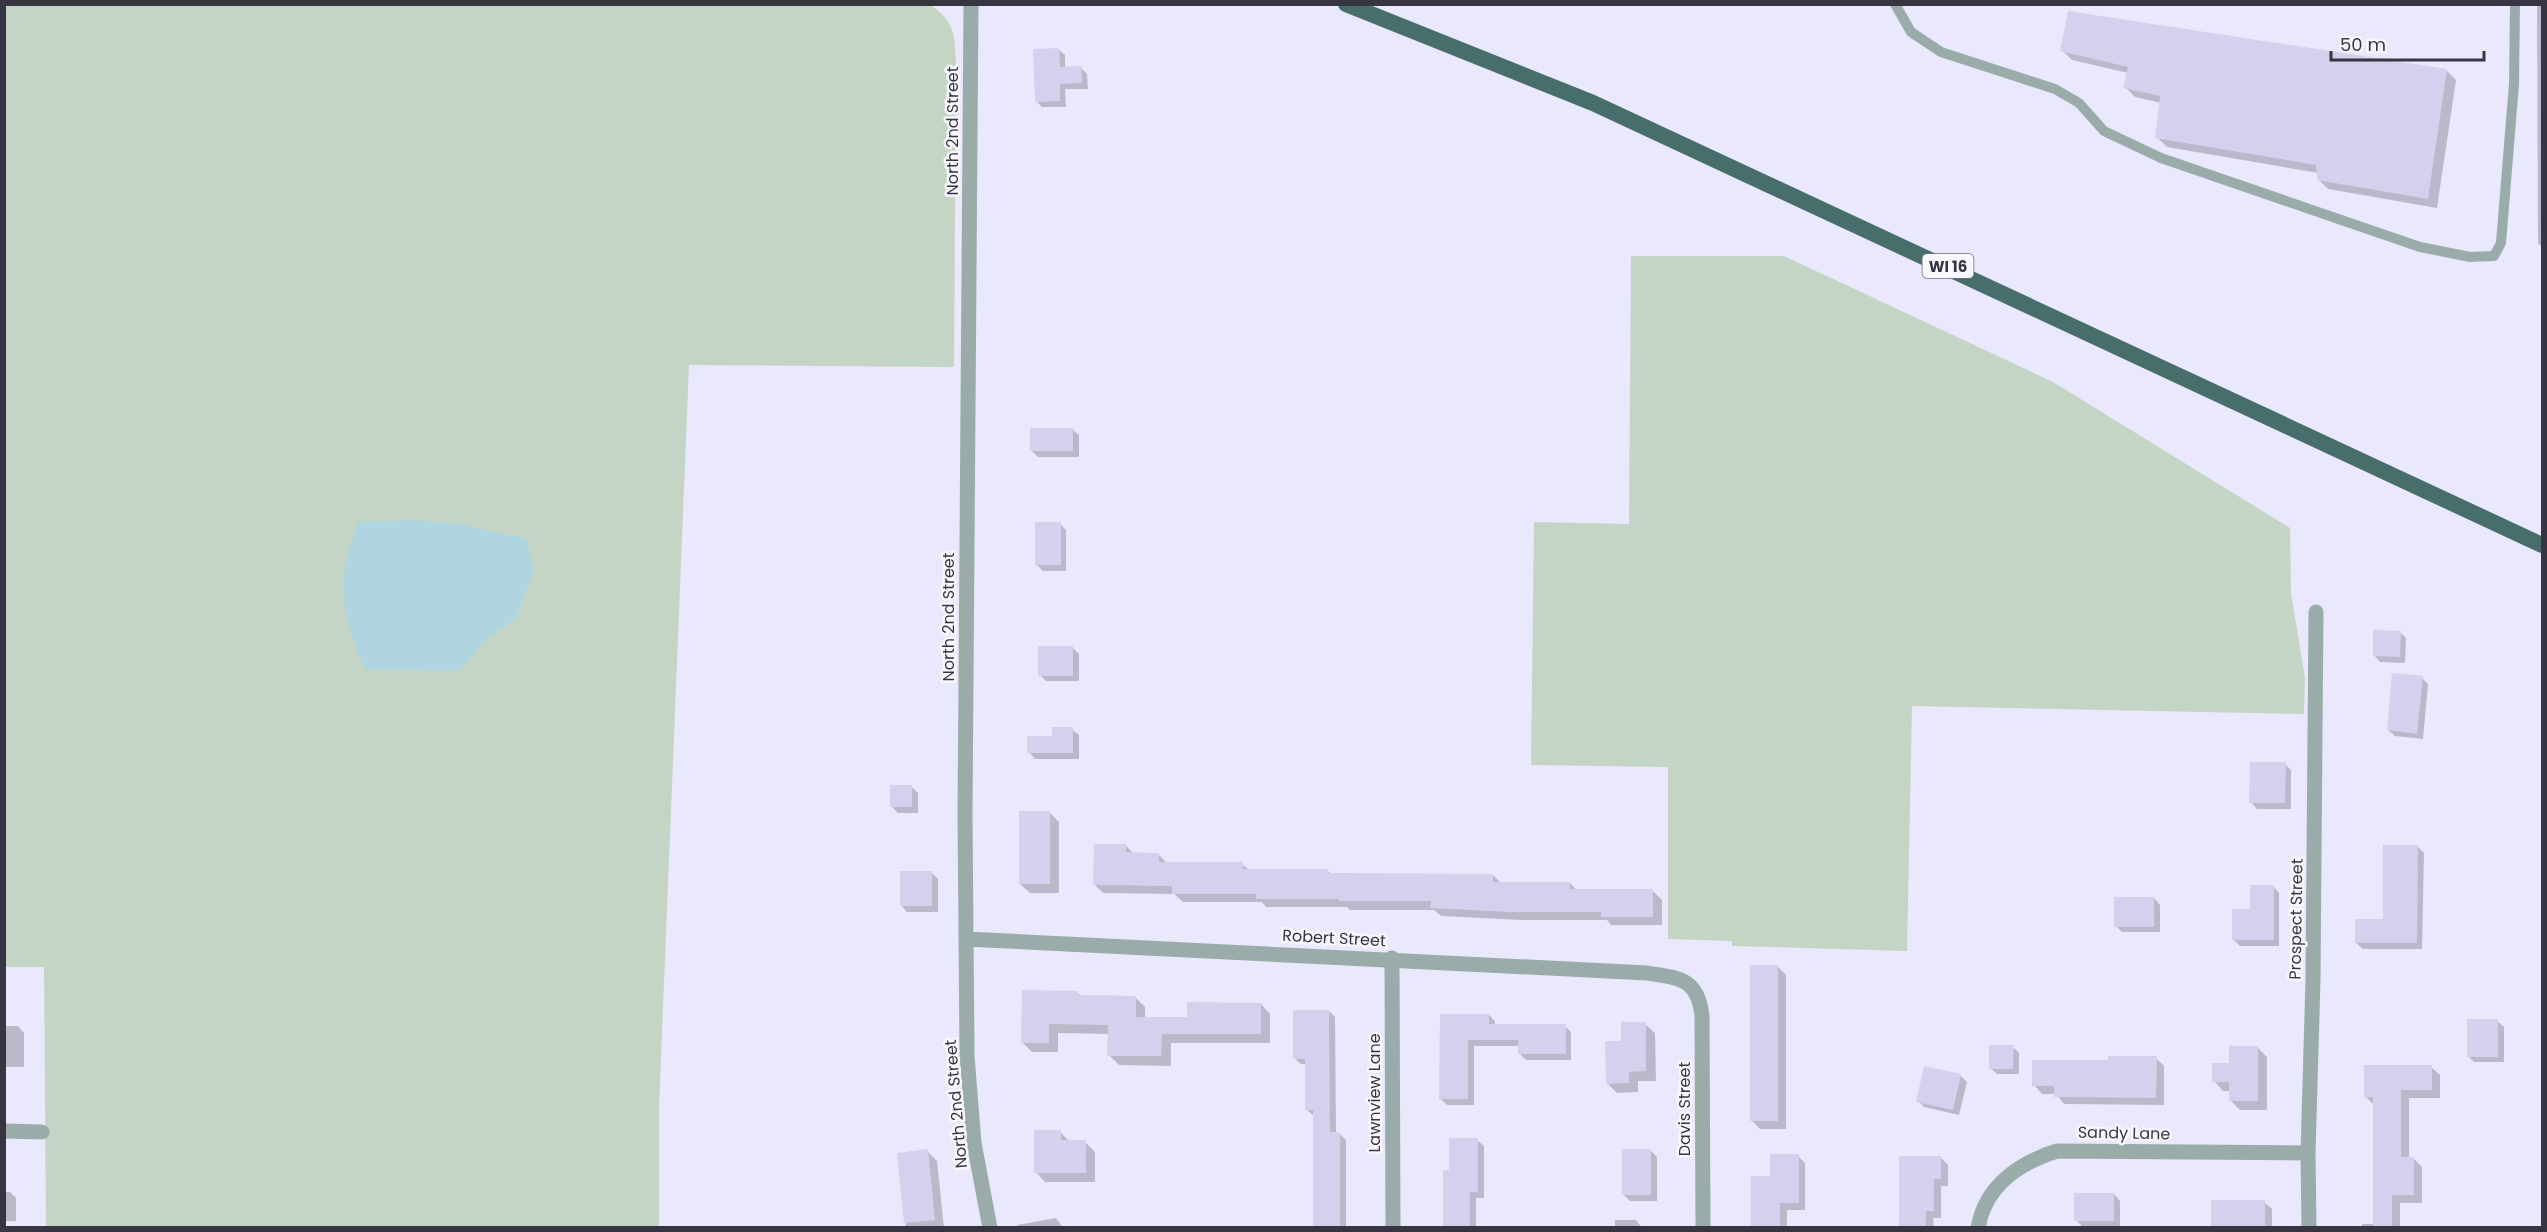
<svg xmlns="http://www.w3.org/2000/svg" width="2547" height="1232" font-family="Poppins,sans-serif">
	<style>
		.green { fill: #c4d5c5 }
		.water { fill: #afd5e1 }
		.shadow { fill: #0003 }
		.building { fill: #d7cfee }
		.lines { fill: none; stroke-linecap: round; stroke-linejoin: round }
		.service { stroke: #9aacaa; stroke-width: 10 }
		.minor { stroke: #9aacaa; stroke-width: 15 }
		.trunk { stroke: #486e6c; stroke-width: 16 }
		.labels { text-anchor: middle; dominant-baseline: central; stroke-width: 5; stroke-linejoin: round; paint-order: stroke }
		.shield { fill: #f8f7fe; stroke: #716f7a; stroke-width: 1.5 }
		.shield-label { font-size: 15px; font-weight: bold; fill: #373542 }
		.street-label { font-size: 16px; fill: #373542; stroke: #f8f7fe }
	</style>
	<rect width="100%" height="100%" fill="#eae8fc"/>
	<path class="green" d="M 929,4 C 955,21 954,33 956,61 L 954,367 L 689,365 L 659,1107 L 659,1227 L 46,1227 L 44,967 L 5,967 L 5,5 Z
		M 1631,256 L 1784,256 L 2053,382 L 2290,528 L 2291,593 L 2305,678 L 2304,714 L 1912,706 L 1907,951 L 1732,946 L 1732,941 L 1668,939 L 1668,767 L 1531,765 L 1534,522 L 1629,524 Z"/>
	<path class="water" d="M 414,520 L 459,524 L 527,539 L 533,573 L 516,618 L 484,641 L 459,671 L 365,669 C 352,643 341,607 343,577 C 345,559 353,540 358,522 Z"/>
	<path class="shadow" d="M 2537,4 L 2542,4 L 2542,247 L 2538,243 Z
		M 1058,49 L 1065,55 L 1065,68 L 1081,68 L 1087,74 L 1088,89 L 1065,89 L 1066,107 L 1042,107 L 1036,101 Z
		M 2062,50 L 2446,70 L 2456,80 L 2437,208 L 2328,189 L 2318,179 L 2318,173 L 2167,147 L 2157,137 L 2161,103 L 2135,97 L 2125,87 L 2128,73 L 2072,60 Z
		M 1072,429 L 1079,435 L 1079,457 L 1038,457 L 1032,451 Z
		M 1060,524 L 1066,530 L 1066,571 L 1043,571 L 1037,565 Z
		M 2400,632 L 2406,638 L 2405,663 L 2380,662 L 2374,655 Z
		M 1072,647 L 1079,654 L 1079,681 L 1046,681 L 1040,675 Z
		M 2422,678 L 2428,684 L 2423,739 L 2395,736 L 2388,730 Z
		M 1072,729 L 1079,735 L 1079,759 L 1035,759 L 1029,752 Z
		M 2285,764 L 2291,770 L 2291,809 L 2257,809 L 2251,802 Z
		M 912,787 L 918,793 L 918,813 L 898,813 L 892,807 Z
		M 1050,813 L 1059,822 L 1059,893 L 1030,893 L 1020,884 Z
		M 1126,846 L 1134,854 L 1159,855 L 1168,864 L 1242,864 L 1249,870 L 1327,870 L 1331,874 L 1493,875 L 1501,883 L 1570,883 L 1578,891 L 1653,891 L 1662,900 L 1662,925 L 1611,925 L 1607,920 L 1521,920 L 1441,916 L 1434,910 L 1350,910 L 1347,907 L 1266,907 L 1262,902 L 1183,902 L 1174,894 L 1103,893 L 1094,884 Z
		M 2417,846 L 2424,853 L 2422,949 L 2363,949 L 2356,943 L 2384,920 Z
		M 932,873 L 938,879 L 938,912 L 907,912 L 901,905 Z
		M 2273,886 L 2279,893 L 2279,946 L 2240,946 L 2233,939 L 2251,911 Z
		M 2154,898 L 2160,905 L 2160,932 L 2122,932 L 2116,926 Z
		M 1778,967 L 1786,975 L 1786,1129 L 1760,1129 L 1752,1121 Z
		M 1077,992 L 1082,997 L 1136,998 L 1145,1007 L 1145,1018 L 1189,1018 L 1261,1004 L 1270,1014 L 1270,1043 L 1171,1043 L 1171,1066 L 1119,1065 L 1109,1055 L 1109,1034 L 1058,1033 L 1058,1052 L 1032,1052 L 1022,1042 Z
		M 1329,1011 L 1335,1017 L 1336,1133 L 1339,1133 L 1346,1140 L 1346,1228 L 1313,1228 L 1314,1116 L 1307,1110 L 1307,1064 L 1301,1064 L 1294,1058 Z
		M 1442,1015 L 1489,1015 L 1495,1021 L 1495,1026 L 1565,1026 L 1571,1032 L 1571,1060 L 1526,1060 L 1519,1053 L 1519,1046 L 1474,1046 L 1474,1105 L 1447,1105 L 1441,1099 Z
		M 2497,1021 L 2504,1027 L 2504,1062 L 2474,1062 L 2468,1056 Z
		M 1645,1024 L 1655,1033 L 1656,1081 L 1638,1081 L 1638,1092 L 1617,1093 L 1607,1083 L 1623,1042 Z
		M 4,1026 L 18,1026 L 24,1033 L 24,1067 L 4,1067 Z
		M 2013,1047 L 2019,1053 L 2019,1074 L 1997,1074 L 1990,1068 Z
		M 2257,1047 L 2267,1057 L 2267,1110 L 2240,1110 L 2230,1100 L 2230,1091 L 2223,1091 L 2214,1081 L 2230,1064 Z
		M 2156,1058 L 2164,1066 L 2164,1105 L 2064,1104 L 2056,1094 L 2042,1094 L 2034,1085 L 2109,1062 Z
		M 2431,1067 L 2440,1075 L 2440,1098 L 2409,1098 L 2409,1158 L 2413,1158 L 2422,1167 L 2422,1203 L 2400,1203 L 2400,1228 L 2362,1228 L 2362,1224 L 2375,1224 L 2375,1106 L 2366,1097 Z
		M 1960,1075 L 1967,1082 L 1959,1115 L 1924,1107 L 1918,1101 Z
		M 1060,1132 L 1070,1142 L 1085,1142 L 1095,1152 L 1095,1182 L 1045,1182 L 1036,1172 Z
		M 1477,1140 L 1484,1146 L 1484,1198 L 1476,1198 L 1476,1228 L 1443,1228 L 1443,1214 L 1445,1214 L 1451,1172 Z
		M 927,1151 L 937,1161 L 944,1228 L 906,1228 L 898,1154 Z
		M 1651,1151 L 1657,1157 L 1657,1201 L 1630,1201 L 1624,1195 Z
		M 1798,1156 L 1805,1163 L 1805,1210 L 1787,1210 L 1787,1228 L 1753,1228 L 1753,1178 L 1771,1178 Z
		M 1901,1157 L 1940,1157 L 1948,1165 L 1948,1186 L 1941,1186 L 1941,1218 L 1933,1218 L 1934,1228 L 1900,1228 Z
		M 4,1192 L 10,1192 L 16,1198 L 16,1221 L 4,1221 Z
		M 2114,1194 L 2120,1201 L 2120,1226 L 2082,1226 L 2076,1220 Z
		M 2212,1202 L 2264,1202 L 2272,1209 L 2272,1228 L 2212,1228 Z
		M 1056,1218 L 1063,1228 L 1018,1228 L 1017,1225 Z
		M 1615,1220 L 1636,1220 L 1642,1228 L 1615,1228 Z"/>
	<path class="building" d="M 2068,11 L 2447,69 L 2428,199 L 2317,180 L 2316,165 L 2155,138 L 2160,96 L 2123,88 L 2128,67 L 2060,51 Z
		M 1059,48 L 1060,67 L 1081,66 L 1082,83 L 1060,84 L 1060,101 L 1035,102 L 1033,49 Z
		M 1030,428 L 1073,428 L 1073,451 L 1030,451 Z
		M 1035,522 L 1061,522 L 1061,565 L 1035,565 Z
		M 2373,630 L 2401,631 L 2400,657 L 2373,656 Z
		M 1038,646 L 1073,646 L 1073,676 L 1038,676 Z
		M 2392,673 L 2423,676 L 2417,734 L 2387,730 Z
		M 1052,727 L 1073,727 L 1073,753 L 1027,753 L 1027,736 L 1052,736 Z
		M 2250,762 L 2286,762 L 2285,803 L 2249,803 Z
		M 890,785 L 912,785 L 912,807 L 890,807 Z
		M 1019,811 L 1050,811 L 1050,884 L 1019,884 Z
		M 1094,844 L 1126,844 L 1126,852 L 1159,853 L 1159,862 L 1243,862 L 1243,869 L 1328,869 L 1328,873 L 1493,874 L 1493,882 L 1570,882 L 1570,889 L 1653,889 L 1653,917 L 1601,917 L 1601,912 L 1511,912 L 1430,908 L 1431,901 L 1339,901 L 1339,899 L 1256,899 L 1256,894 L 1172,894 L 1172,886 L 1093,885 Z
		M 2383,845 L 2418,845 L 2417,943 L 2355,943 L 2355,919 L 2383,919 Z
		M 900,871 L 932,871 L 932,906 L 900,906 Z
		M 2250,885 L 2274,885 L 2274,940 L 2232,940 L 2232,909 L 2250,909 Z
		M 2114,897 L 2154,897 L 2154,927 L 2114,927 Z
		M 1750,965 L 1778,965 L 1778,1121 L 1750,1121 Z
		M 1022,990 L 1078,991 L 1078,995 L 1136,996 L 1136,1017 L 1187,1017 L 1187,1002 L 1261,1003 L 1261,1034 L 1162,1034 L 1161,1056 L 1107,1056 L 1108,1025 L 1049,1024 L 1049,1043 L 1021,1043 Z
		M 1293,1010 L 1329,1010 L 1330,1132 L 1340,1132 L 1340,1227 L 1313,1227 L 1313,1110 L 1305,1110 L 1305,1059 L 1293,1059 Z
		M 1440,1014 L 1489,1014 L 1489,1024 L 1566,1024 L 1566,1054 L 1518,1054 L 1518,1040 L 1468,1040 L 1468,1099 L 1439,1099 Z
		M 2467,1019 L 2498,1019 L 2498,1057 L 2467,1057 Z
		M 1621,1022 L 1646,1022 L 1646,1071 L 1629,1072 L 1629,1083 L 1606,1084 L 1605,1041 L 1621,1041 Z
		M 1989,1045 L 2014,1045 L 2013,1069 L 1989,1069 Z
		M 2229,1046 L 2258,1046 L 2258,1101 L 2229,1101 L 2229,1082 L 2212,1082 L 2212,1063 L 2229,1063 Z
		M 2108,1056 L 2157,1056 L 2156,1098 L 2054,1097 L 2054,1086 L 2032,1086 L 2032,1060 L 2108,1060 Z
		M 2364,1065 L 2432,1065 L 2432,1090 L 2401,1090 L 2401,1157 L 2414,1157 L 2414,1195 L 2392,1195 L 2392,1227 L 2373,1227 L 2373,1097 L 2364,1097 Z
		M 1924,1066 L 1961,1074 L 1953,1110 L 1916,1102 Z
		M 1034,1130 L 1061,1130 L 1061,1140 L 1086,1140 L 1086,1173 L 1034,1173 Z
		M 1449,1138 L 1478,1138 L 1478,1192 L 1470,1192 L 1470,1227 L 1443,1227 L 1443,1170 L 1449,1170 Z
		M 928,1149 L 935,1220 L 904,1223 L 897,1153 Z
		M 1622,1149 L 1651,1149 L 1651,1195 L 1622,1195 Z
		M 1770,1154 L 1799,1154 L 1799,1203 L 1780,1203 L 1780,1227 L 1751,1227 L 1751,1176 L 1770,1176 Z
		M 1899,1156 L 1941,1156 L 1941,1179 L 1934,1179 L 1934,1211 L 1926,1211 L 1926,1227 L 1899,1227 Z
		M 2074,1193 L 2114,1193 L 2114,1221 L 2074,1221 Z
		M 2211,1200 L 2265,1200 L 2265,1227 L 2211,1227 Z"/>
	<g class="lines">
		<path class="service" d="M 1895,4 L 1911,32 L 1941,52 L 2055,89 L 2079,103 L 2104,131 L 2161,158 L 2420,247 L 2470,257 L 2494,256 L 2501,243 L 2514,84 L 2515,4"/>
		<path class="minor" d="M 971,4 L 965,814 L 967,1056 L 974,1143 L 990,1228
			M 966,939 L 1647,973 C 1681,978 1698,979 1702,1016 L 1703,1228
			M 1392,958 L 1393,1228
			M 4,1131 L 42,1132
			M 1978,1228 C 1985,1186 2019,1163 2057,1151 L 2308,1153
			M 2309,1228 L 2308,1153 L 2313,980 L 2316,612"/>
		<path class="trunk" d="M 1346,4 L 1593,103 L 2542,545"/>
	</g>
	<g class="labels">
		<rect class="shield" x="1922.5" y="254" width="51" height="24" rx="4.5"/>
		<g class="shield-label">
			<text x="1948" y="266">WI 16</text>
		</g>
		<g class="street-label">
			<text transform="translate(952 131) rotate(-90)">North 2nd Street</text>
			<text transform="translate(948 617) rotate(-90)">North 2nd Street</text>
			<text transform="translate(2296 919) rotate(-89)">Prospect Street</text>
			<text transform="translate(1334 938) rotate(3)">Robert Street</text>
			<text transform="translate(1374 1093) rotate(-90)">Lawnview Lane</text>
			<text transform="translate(956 1104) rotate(-95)">North 2nd Street</text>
			<text transform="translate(1684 1109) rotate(-90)">Davis Street</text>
			<text transform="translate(2124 1133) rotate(1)">Sandy Lane</text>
		</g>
	</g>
	<rect width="2547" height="1232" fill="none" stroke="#373542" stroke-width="12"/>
	<path d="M2331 51v9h153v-9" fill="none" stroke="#373542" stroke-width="3"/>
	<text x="2340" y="51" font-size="18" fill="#373542" stroke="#f8f7fe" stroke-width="4.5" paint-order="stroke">50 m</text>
</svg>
